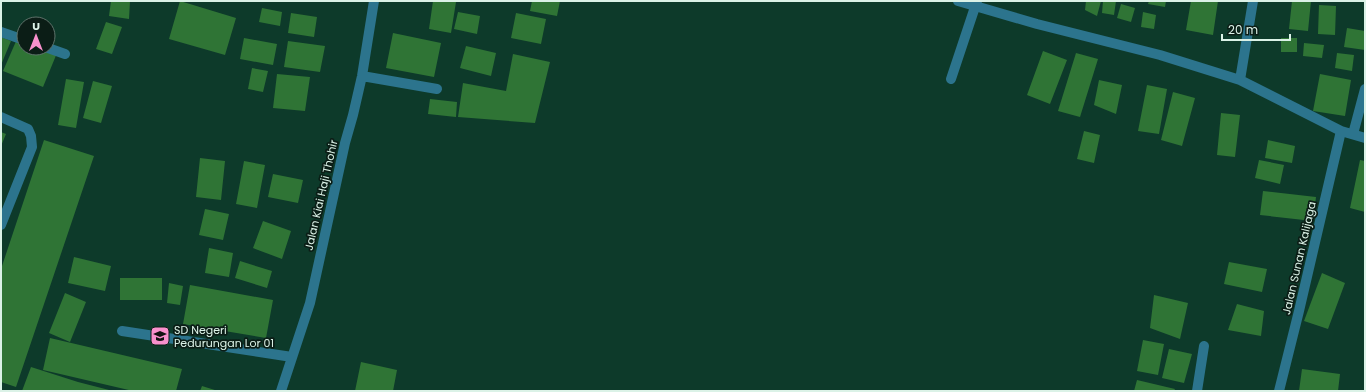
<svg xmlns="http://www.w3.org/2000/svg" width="1366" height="392" font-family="Poppins,sans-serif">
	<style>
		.building { fill: #2f7435 }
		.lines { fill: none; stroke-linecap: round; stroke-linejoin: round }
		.minor { stroke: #2c748d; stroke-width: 10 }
		.labels { text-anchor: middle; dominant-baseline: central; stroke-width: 3.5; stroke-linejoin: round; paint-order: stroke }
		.street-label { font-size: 11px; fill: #dbf2e7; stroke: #0b1d16 }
		.poi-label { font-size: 11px; fill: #dbf2e7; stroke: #0b1d16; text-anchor: start }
	</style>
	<rect width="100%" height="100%" fill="#0d3a2a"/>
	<path class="building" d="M 111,1 L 130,1 L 129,19 L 109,16 Z
		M 180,1 L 236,18 L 225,55 L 169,39 Z
		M 433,1 L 456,2 L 451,33 L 429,29 Z
		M 532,1 L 560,1 L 557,16 L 530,11 Z
		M 1086,1 L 1101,1 L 1097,16 L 1085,10 Z
		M 1103,1 L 1116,1 L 1114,15 L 1102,13 Z
		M 1149,1 L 1166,1 L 1165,7 L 1148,4 Z
		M 1191,1 L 1218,1 L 1213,35 L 1186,30 Z
		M 1292,1 L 1311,1 L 1308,31 L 1289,29 Z
		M 1121,4 L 1135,8 L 1131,22 L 1117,18 Z
		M 1319,5 L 1336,6 L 1335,35 L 1318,34 Z
		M 262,8 L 282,12 L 280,26 L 259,22 Z
		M 458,12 L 480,16 L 477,34 L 454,29 Z
		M 1143,12 L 1156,15 L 1154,29 L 1141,27 Z
		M 291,13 L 317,17 L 314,37 L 288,33 Z
		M 516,13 L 546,19 L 541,44 L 511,38 Z
		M 106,22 L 122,27 L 112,54 L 96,49 Z
		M 1347,28 L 1365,31 L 1365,50 L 1344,47 Z
		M 393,33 L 441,43 L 434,77 L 386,68 Z
		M 1,37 L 11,41 L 1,65 Z
		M 244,38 L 277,44 L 273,65 L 240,59 Z
		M 1281,38 L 1297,38 L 1297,52 L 1281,52 Z
		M 17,39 L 24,41 L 24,48 L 43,48 L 57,53 L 43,87 L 3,71 Z
		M 288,41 L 325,46 L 320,72 L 284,67 Z
		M 1304,43 L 1324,45 L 1322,58 L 1303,56 Z
		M 466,46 L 496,53 L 491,76 L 460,68 Z
		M 1043,51 L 1067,60 L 1050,104 L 1027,95 Z
		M 1076,53 L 1098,59 L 1080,117 L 1058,111 Z
		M 1337,53 L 1354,55 L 1352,71 L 1335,68 Z
		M 513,54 L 550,62 L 535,123 L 458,117 L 463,83 L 506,91 Z
		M 252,68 L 268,71 L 263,92 L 248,89 Z
		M 277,74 L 310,77 L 305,111 L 273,108 Z
		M 1320,74 L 1351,80 L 1345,116 L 1313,111 Z
		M 66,79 L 84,82 L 76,128 L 58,125 Z
		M 1099,80 L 1122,85 L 1116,114 L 1094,105 Z
		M 93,81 L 112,86 L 101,123 L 83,118 Z
		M 1147,85 L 1167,89 L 1159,134 L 1138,131 Z
		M 1173,92 L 1195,98 L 1182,146 L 1161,140 Z
		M 430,99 L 457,102 L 456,117 L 428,114 Z
		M 1221,113 L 1240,115 L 1235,157 L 1217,155 Z
		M 1084,131 L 1100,135 L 1094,163 L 1077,159 Z
		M 1,132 L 6,134 L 1,146 Z
		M 44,140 L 94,156 L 16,387 L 1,382 L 1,269 Z
		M 1268,140 L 1295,146 L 1292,163 L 1265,158 Z
		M 200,158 L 225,161 L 221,200 L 196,197 Z
		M 1259,160 L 1284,165 L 1280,184 L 1255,178 Z
		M 1360,160 L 1365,161 L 1365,212 L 1350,208 Z
		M 244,161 L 265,165 L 257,208 L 236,204 Z
		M 273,174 L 303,180 L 298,203 L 268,197 Z
		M 1263,191 L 1316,197 L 1313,221 L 1260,215 Z
		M 205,209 L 229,214 L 223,240 L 199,235 Z
		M 263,221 L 291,231 L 282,259 L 253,248 Z
		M 209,248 L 233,253 L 229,277 L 205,273 Z
		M 74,257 L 111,266 L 105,291 L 68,283 Z
		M 240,261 L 272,271 L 267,288 L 235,278 Z
		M 1229,262 L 1267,269 L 1262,292 L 1224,284 Z
		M 1322,273 L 1345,283 L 1328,329 L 1304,321 Z
		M 120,278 L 162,278 L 162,300 L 120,300 Z
		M 169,283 L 183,286 L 180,305 L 167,303 Z
		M 190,285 L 273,300 L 266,338 L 183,324 Z
		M 65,293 L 86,302 L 70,342 L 49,333 Z
		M 1154,295 L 1188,303 L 1180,339 L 1150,328 Z
		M 1237,304 L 1264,311 L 1261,336 L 1228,330 Z
		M 50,338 L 182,369 L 176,391 L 133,391 L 43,370 Z
		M 1143,340 L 1164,344 L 1158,375 L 1137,371 Z
		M 1169,349 L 1192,354 L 1184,383 L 1162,378 Z
		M 361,362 L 397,370 L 393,391 L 355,391 Z
		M 31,367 L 78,382 L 113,391 L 22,391 Z
		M 1302,369 L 1340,374 L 1338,391 L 1299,391 Z
		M 1137,380 L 1175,389 L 1174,391 L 1134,391 Z
		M 202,386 L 218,391 L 200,391 Z"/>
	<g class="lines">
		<path class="minor" d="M 958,1 L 1037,24 L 1160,55 L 1240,80 L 1341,131 L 1365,138
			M 1,32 L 24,40
			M 48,48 L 65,54
			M 362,76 L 437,89
			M 951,79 L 977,1
			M 1240,80 L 1253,1
			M 1,117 L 28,129 L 31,136 L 32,147 L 1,225
			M 1353,134 L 1365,89
			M 122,331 L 292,357
			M 281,391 L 310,303 L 345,143 L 353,115 L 362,76 L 374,1
			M 1197,391 L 1204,346
			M 1279,391 L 1299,311 L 1341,131"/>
	</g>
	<defs>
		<symbol id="school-square" viewBox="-11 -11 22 22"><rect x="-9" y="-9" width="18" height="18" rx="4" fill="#f890cc" stroke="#0b1d16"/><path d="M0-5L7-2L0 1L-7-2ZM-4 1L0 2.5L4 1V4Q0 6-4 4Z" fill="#111"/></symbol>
	</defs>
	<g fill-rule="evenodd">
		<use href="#school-square" x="149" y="325" width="22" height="22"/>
	</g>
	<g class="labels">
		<g class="street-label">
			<text transform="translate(321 195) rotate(-77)">Jalan Kiai Haji Thohir</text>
			<text transform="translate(1299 258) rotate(-77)">Jalan Sunan Kalijaga</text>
		</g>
		<g class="poi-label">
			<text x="174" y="330">SD Negeri<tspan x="174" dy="13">Pedurungan Lor 01</tspan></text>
		</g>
	</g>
	<rect width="1366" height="392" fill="none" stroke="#dbf2e7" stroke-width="4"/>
	<g transform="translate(36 36)"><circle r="19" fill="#0b1d16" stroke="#5e726a"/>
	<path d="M0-3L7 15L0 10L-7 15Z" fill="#f890cc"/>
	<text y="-6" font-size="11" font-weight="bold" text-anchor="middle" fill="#dbf2e7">U</text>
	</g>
	<path d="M1222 34v6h68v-6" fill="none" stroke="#dbf2e7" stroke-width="2"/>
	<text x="1228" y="34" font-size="12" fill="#dbf2e7" stroke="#0b1d16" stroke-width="3" paint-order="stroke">20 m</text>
</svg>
